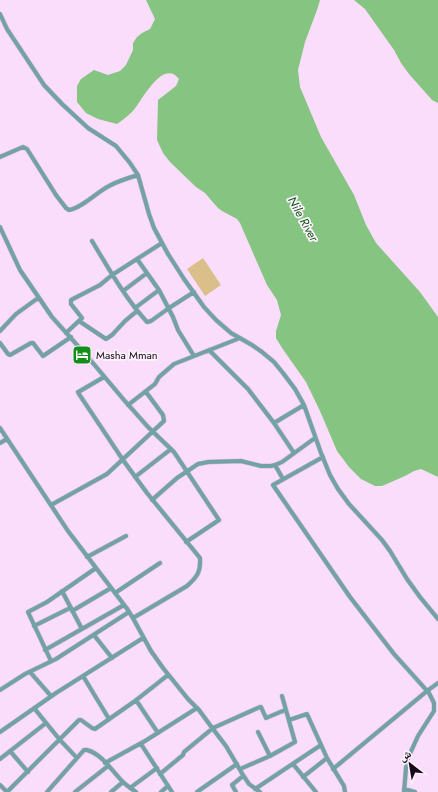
<svg xmlns="http://www.w3.org/2000/svg" width="438" height="792" font-family="Jost,'Noto Naskh Arabic',sans-serif">
	<style>
		.green { fill: #dabf8a }
		.water { fill: #85c481 }
		.lines { fill: none; stroke-linecap: round; stroke-linejoin: round }
		.minor-casing { stroke: #d5bbd7; stroke-width: 5 }
		.minor { stroke: #73a2a6; stroke-width: 4 }
		.labels { text-anchor: middle; dominant-baseline: central; stroke-width: 3.5; stroke-linejoin: round; paint-order: stroke }
		.poi-label { font-size: 11px; fill: #170819; stroke: #fbf2fc; text-anchor: start }
		.water-label { font-size: 12px; font-style: italic; fill: #135314; stroke: #fbf2fc }
	</style>
	<rect width="100%" height="100%" fill="#f9ddfb"/>
	<path class="green" d="M 203,258 L 221,285 L 205,296 L 187,269 Z"/>
	<path class="water" d="M 146,0 L 320,0 L 317,10 L 305,42 L 298,70 L 300,87 L 321,137 L 354,195 L 366,225 L 376,243 L 420,292 L 438,317 L 438,477 L 421,469 L 414,471 L 405,476 L 382,486 L 375,486 L 361,479 L 349,467 L 337,451 L 320,411 L 306,382 L 282,348 L 276,338 L 276,331 L 281,315 L 277,300 L 267,285 L 240,223 L 237,219 L 222,211 L 217,207 L 205,193 L 196,187 L 170,162 L 163,153 L 157,140 L 158,100 L 176,86 L 179,79 C 164,59 144,96 136,107 C 131,114 124,119 117,124 L 98,119 L 86,113 L 77,102 L 77,86 L 81,79 L 94,70 L 108,75 L 120,71 L 126,65 L 133,50 L 133,43 L 137,37 L 142,33 L 150,29 L 155,19 Z
		M 354,0 L 438,0 L 438,103 L 432,100 L 409,74 L 401,63 L 394,50 L 365,9 Z"/>
	<g class="lines">
		<defs>
			<path id="minor" d="M 0,14 L 7,29 L 44,85 L 62,104 L 88,128 L 116,146 L 130,163 L 138,175 L 149,214 L 154,228 L 168,254 L 184,279 L 204,307 L 216,320 L 231,333 L 252,345 L 262,352 L 274,362 L 283,373 L 295,389 L 304,405 L 321,453 L 330,475 L 338,489 L 349,504 L 382,540 L 390,551 L 407,579 L 420,597 L 438,619
				M 0,157 L 23,147 L 27,149 L 56,195 L 66,208 L 69,210 C 82,208 97,192 109,186 C 118,181 128,178 138,175
				M 0,227 L 20,270 L 52,317 L 87,356 L 124,400 L 148,427 L 174,452 L 219,520 L 186,542
				M 92,241 C 109,269 125,298 147,322 L 151,321 L 169,308 L 194,292
				M 137,259 L 159,290 L 173,317 L 178,330 L 194,356
				M 123,291 L 147,273
				M 135,308 L 159,290
				M 79,321 L 106,339 L 112,335 L 125,321 L 137,311
				M 0,331 L 16,314 L 38,298
				M 66,333 L 82,318 L 71,304 L 71,300 L 100,285 L 112,275 L 162,243
				M 0,343 L 8,354 L 10,355 L 31,343 L 33,343 L 43,356 L 71,337
				M 209,350 L 248,389 L 274,423 L 294,453
				M 104,377 L 80,391 L 78,392 L 79,394 L 123,460 L 147,493 L 200,558 C 201,572 197,577 187,586 L 133,618
				M 128,405 L 155,384 L 159,377 L 174,364 L 240,338
				M 274,423 L 304,405
				M 0,428 L 68,531 L 128,610 L 134,620 L 151,651 L 163,668 L 188,699 L 199,710 L 210,725 L 226,746 L 243,775 L 249,784 L 260,792
				M 0,443 L 7,439
				M 323,457 L 273,485 L 350,597 L 394,654 L 429,693 L 434,703 L 434,711 L 418,736 L 408,758 L 406,768 L 404,792
				M 275,465 L 283,479
				M 135,477 L 171,449
				M 152,500 L 177,478 L 198,464 L 208,462 L 241,461 L 261,466 L 271,466 L 275,465 L 282,462 L 315,438
				M 51,505 L 107,474 L 164,421 L 163,415 L 146,392
				M 87,557 L 126,536
				M 62,591 L 82,629
				M 115,593 L 160,563
				M 72,611 L 111,588
				M 34,626 L 70,608
				M 94,635 L 112,658
				M 45,650 L 124,605
				M 51,661 L 28,612 L 47,602 L 96,568
				M 30,672 L 51,696
				M 83,676 L 109,719
				M 0,690 L 25,674 L 56,659 L 129,612
				M 136,700 L 158,733
				M 34,708 L 60,740 L 77,758
				M 289,720 L 307,714 L 327,758 L 344,786 L 345,792
				M 0,732 L 56,693 L 143,638
				M 258,732 L 270,756
				M 141,744 L 172,792
				M 10,751 L 28,772
				M 0,759 L 46,723
				M 105,763 L 145,741 L 197,708
				M 293,764 L 316,792
				M 240,769 L 270,756 L 295,742 L 282,696
				M 333,769 L 427,691 L 438,683
				M 160,774 L 183,755 L 184,752 L 213,728 L 260,707 L 261,707 L 266,718 L 285,710
				M 303,777 L 327,758
				M 0,785 L 7,792
				M 130,788 L 157,768
				M 255,789 L 321,745
				M 404,789 L 415,792
				M 7,792 L 79,720 L 81,720 L 92,728 L 95,729 L 135,701 L 168,675
				M 47,792 L 77,758 L 84,750 L 87,750 C 102,754 112,771 123,782 C 127,786 132,789 136,792
				M 75,792 L 108,766
				M 111,792 L 123,782
				M 161,792 L 168,786
				M 197,792 L 237,764
				M 236,792 L 232,785 L 243,776"/>
		</defs>
		<use href="#minor" class="minor-casing"/>
		<use href="#minor" class="minor"/>
	</g>
	<defs>
		<symbol id="hotel-square" viewBox="-11 -11 22 22"><rect x="-9" y="-9" width="18" height="18" rx="4" fill="#148e1a" stroke="#fbf2fc"/><path d="M-6-4.5h1.5V1H6V5H4.5V3h-9V5H-6ZM-4 0a1.8 1.8 0 1 1 3.6 0ZM.5 0V-2.5h3Q6-2.5 6 0Z" fill="#fff"/></symbol>
	</defs>
	<g fill-rule="evenodd">
		<use href="#hotel-square" x="71" y="344" width="22" height="22"/>
	</g>
	<g class="labels">
		<g class="poi-label">
			<text x="96" y="355">Masha Mman</text>
		</g>
		<g class="water-label">
			<text transform="translate(303 219) rotate(61)">Nile River</text>
		</g>
	</g>
	<g transform="translate(410 764) rotate(329)" stroke="#fbf2fc" stroke-width="3" paint-order="stroke">
	<path d="M0-3L7 15L0 10L-7 15Z" fill="#170819"/>
	<text y="-6" font-size="11" font-weight="bold" text-anchor="middle" fill="#170819">ش</text>
	</g>
</svg>
